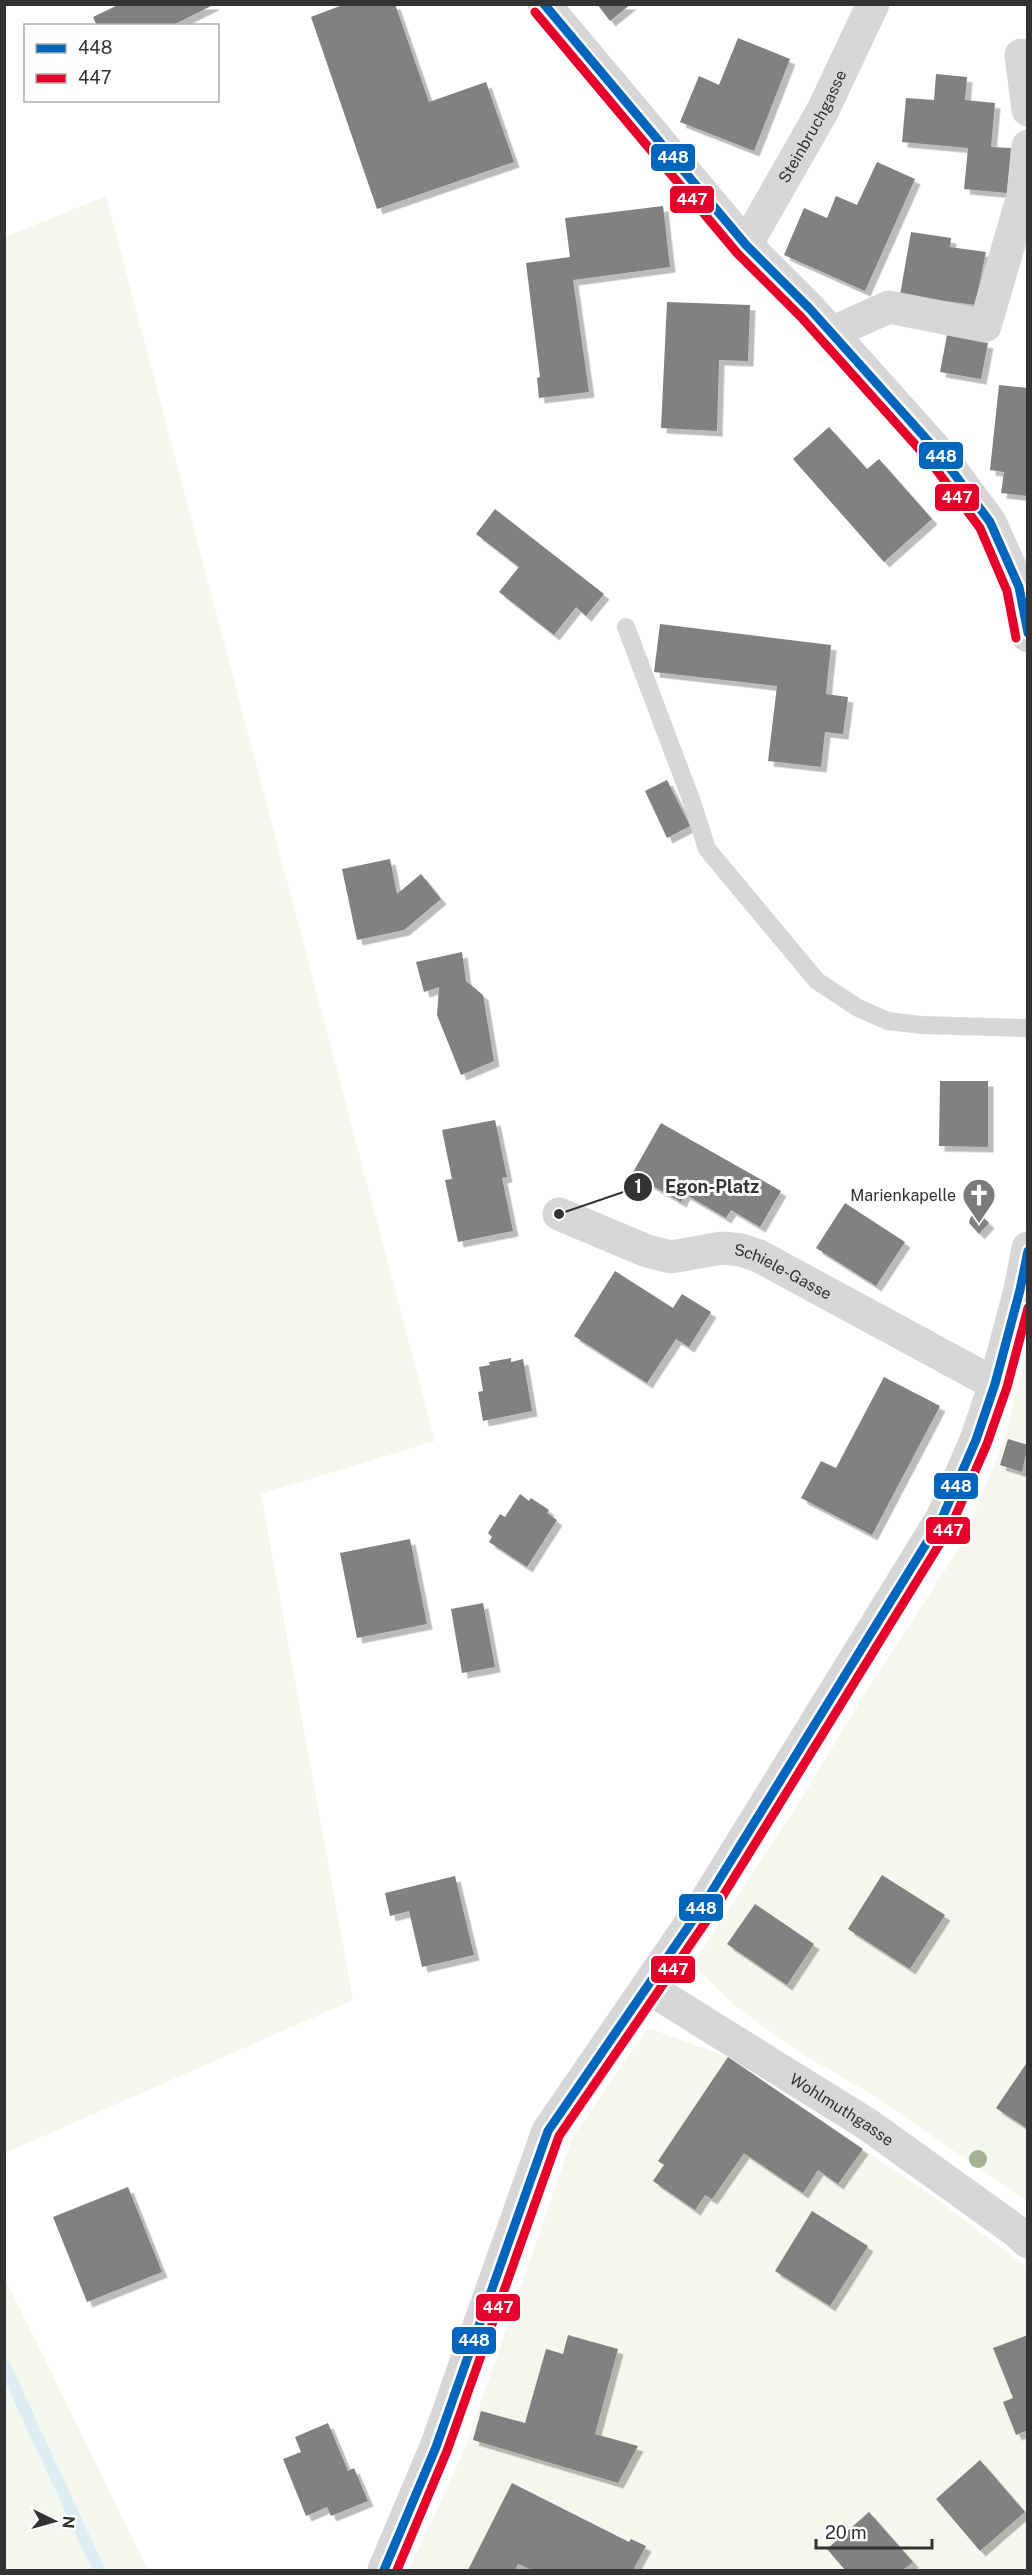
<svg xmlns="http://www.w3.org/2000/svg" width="1032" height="2575" font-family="'Public Sans',sans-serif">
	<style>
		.green { fill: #f3f7ee }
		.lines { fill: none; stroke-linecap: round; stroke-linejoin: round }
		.stream { stroke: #dcedf4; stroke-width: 12 }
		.building { fill: #818181; filter: url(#shadow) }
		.service { stroke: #d7d7d7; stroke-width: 18 }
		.minor { stroke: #d7d7d7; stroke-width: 33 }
		.tertiary { stroke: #d7d7d7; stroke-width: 33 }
		.bus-1-casing { stroke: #fff; stroke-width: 14 }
		.bus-2-casing { stroke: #fff; stroke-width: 14 }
		.bus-1 { stroke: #0065bd; stroke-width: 9 }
		.bus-2 { stroke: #e4002b; stroke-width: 9 }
		.tree { fill: #a5b294 }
		.labels { text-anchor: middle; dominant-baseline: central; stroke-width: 6; stroke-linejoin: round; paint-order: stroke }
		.street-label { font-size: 16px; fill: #333; stroke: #fff }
		.poi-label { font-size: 16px; fill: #333; stroke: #fff; text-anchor: end }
		.leader { fill: none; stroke: #333; stroke-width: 2 }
		.callout-dot { fill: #333; stroke: #fff; stroke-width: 2 }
		.mark-label { font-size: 18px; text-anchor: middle; font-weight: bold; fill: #fff }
		.callout-label { font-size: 18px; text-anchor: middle; font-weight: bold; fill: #333; stroke: #fff; stroke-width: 6; stroke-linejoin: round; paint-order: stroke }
		.line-badge { stroke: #fff; stroke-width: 2 }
		.badge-label { font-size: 16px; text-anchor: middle; font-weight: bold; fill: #fff }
	</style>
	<defs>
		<filter id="shadow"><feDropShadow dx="5.5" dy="5.5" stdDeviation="0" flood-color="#0004"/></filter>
	</defs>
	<rect width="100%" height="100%" fill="#fff"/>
	<path class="green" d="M 106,196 L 435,1441 L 261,1494 L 353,2000 L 5,2153 L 5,237 Z
		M 1027,1350 L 1027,2201 L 868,2092 L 814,2061 L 768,2030 L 735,2006 L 693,1964 L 803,1796 L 862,1698 L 960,1547 L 1004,1441 Z
		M 648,2028 L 728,2057 L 928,2193 L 1027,2267 L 1026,2570 L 409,2570 L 465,2448 L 573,2136 Z
		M 4,2278 L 5,2278 L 148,2570 L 5,2570 Z"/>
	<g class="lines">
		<path class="stream" d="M 4,2365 L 99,2570"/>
	</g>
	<path class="building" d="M 120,4 L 215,4 L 171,26 L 97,26 L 93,17 Z
		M 345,4 L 395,4 L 429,102 L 486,82 L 514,162 L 377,209 L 311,17 Z
		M 597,4 L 631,4 L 610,21 Z
		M 738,38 L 790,59 L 754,151 L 680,122 L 699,76 L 719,85 Z
		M 936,74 L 967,77 L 965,100 L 995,103 L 991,147 L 1011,148 L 1007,193 L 964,189 L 968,148 L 902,142 L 906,98 L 934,100 Z
		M 877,162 L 915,179 L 865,291 L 784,255 L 804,208 L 827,218 L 836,196 L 857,205 Z
		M 663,206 L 670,267 L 573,280 L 589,392 L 539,398 L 537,378 L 540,377 L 526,263 L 570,257 L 565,218 Z
		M 911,232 L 951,238 L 950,247 L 986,252 L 975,305 L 900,295 Z
		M 667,302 L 750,305 L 748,361 L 719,360 L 717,431 L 661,428 Z
		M 947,335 L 988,343 L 981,379 L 940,372 Z
		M 999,385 L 1028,388 L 1028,496 L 1001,493 L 1004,472 L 990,470 Z
		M 829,427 L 867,469 L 879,459 L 932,519 L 884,562 L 793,459 Z
		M 495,509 L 604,594 L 586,616 L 576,607 L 554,635 L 499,592 L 519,567 L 476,534 Z
		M 660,624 L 831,645 L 826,694 L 848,697 L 843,734 L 825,732 L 821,767 L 768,761 L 777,686 L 654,672 Z
		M 667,780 L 690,826 L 667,838 L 645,791 Z
		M 390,859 L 397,894 L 421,874 L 441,899 L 404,930 L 357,940 L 342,869 Z
		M 462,952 L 466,981 L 483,995 L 494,1061 L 461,1075 L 437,1015 L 439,987 L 424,992 L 416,962 Z
		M 940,1081 L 988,1081 L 988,1147 L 939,1146 Z
		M 495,1120 L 507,1177 L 502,1178 L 513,1231 L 458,1242 L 445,1180 L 452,1179 L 442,1130 Z
		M 661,1123 L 781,1191 L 760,1227 L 731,1210 L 726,1218 L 685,1194 L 681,1202 L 632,1174 Z
		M 845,1203 L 905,1242 L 876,1286 L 816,1248 Z
		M 975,1214 L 981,1215 L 989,1223 L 979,1234 L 969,1223 L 970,1218 Z
		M 615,1271 L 673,1308 L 682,1294 L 711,1312 L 689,1347 L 676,1339 L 647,1383 L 574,1336 Z
		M 511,1358 L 511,1362 L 523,1359 L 532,1411 L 483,1421 L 478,1392 L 483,1391 L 479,1367 L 490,1365 L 489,1362 Z
		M 884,1377 L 940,1406 L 872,1535 L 801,1498 L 821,1461 L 836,1468 Z
		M 1008,1439 L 1028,1445 L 1022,1472 L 1000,1465 Z
		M 520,1494 L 529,1501 L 531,1498 L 549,1510 L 547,1513 L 557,1520 L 527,1567 L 489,1542 L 492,1537 L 488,1533 L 500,1514 L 505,1517 Z
		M 410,1539 L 427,1624 L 357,1638 L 340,1553 Z
		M 483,1603 L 495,1667 L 462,1673 L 451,1609 Z
		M 882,1875 L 945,1915 L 910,1969 L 848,1929 Z
		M 455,1876 L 474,1955 L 422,1967 L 409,1911 L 390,1916 L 385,1893 Z
		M 755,1904 L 814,1944 L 787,1985 L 727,1944 Z
		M 728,2057 L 863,2149 L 838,2184 L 818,2170 L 803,2193 L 744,2153 L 712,2199 L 705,2195 L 695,2210 L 653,2181 L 664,2165 L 658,2161 Z
		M 1028,2061 L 1028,2129 L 996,2108 Z
		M 128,2187 L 162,2272 L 87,2302 L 53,2217 Z
		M 812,2211 L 868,2246 L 830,2306 L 775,2271 Z
		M 568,2335 L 618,2349 L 595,2434 L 638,2446 L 618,2483 L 473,2440 L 481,2411 L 525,2423 L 546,2349 L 563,2354 Z
		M 1028,2335 L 1028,2430 L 1016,2435 L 1003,2402 L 1013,2398 L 993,2348 Z
		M 328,2423 L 348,2471 L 354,2468 L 368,2501 L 331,2516 L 327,2507 L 306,2516 L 283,2459 L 301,2452 L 295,2437 Z
		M 980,2460 L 1025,2512 L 980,2551 L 936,2499 Z
		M 512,2483 L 629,2542 L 631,2539 L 646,2546 L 633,2570 L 532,2570 L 518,2564 L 515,2570 L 468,2570 Z
		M 869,2512 L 913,2562 L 903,2570 L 845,2570 L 827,2549 Z"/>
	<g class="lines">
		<path class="service" d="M 626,627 L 692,802 L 707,849 L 817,981 L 858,1008 L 888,1021 L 922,1025 L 1028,1028"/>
		<g class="minor">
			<path d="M 1021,55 L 1028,110"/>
			<path id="s1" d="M 746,245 L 823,110 L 873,4"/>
			<path d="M 831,333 L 889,307 L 985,326 L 1023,196 L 1028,146"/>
			<path id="s2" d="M 559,1214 L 647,1251 L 671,1257 L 722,1248 L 741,1250 L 759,1256 L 995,1384"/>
			<path id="s3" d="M 647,1987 L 867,2124 L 1016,2231 L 1028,2242"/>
		</g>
		<path class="tertiary" d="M 544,4 L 746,245 L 810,309 L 938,452 L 990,522 L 1019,587 L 1028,636
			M 384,2570 L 436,2447 L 548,2131 L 706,1901 L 942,1518 L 976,1440 L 995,1384 L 1020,1290 L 1028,1248"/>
		<defs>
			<path id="bus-1" d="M 544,4 L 746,245 L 810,309 L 938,452 L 990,522 L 1019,587 L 1028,633
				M 384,2570 L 436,2447 L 548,2131 L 706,1901 L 942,1518 L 976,1440 L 995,1384 L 1020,1290 L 1028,1251"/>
			<path id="bus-2" d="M 535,12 L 737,253 L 801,317 L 929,460 L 980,528 L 1007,591 L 1016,638
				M 397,2570 L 447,2451 L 559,2136 L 716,1907 L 952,1524 L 987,1444 L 1007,1387 L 1028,1308"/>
		</defs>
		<use href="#bus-1" class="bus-1-casing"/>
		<use href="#bus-2" class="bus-2-casing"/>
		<use href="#bus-1" class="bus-1"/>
		<use href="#bus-2" class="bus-2"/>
	</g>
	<circle class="tree" cx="978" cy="2159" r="9"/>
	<defs>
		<symbol id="church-pin" viewBox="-11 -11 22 30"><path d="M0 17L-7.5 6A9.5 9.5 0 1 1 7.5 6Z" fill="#7a7a7a" stroke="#fff"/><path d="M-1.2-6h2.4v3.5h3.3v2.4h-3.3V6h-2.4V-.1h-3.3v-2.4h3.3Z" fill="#fff"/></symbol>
	</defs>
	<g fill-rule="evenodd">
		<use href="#church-pin" x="960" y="1176" width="38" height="52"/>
	</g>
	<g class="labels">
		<g class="street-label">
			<text stroke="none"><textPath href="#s1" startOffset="136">Steinbruchgasse</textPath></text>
			<text stroke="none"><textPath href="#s2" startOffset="238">Schiele-Gasse</textPath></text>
			<text stroke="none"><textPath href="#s3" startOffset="230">Wohlmuthgasse</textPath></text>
		</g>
		<g class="poi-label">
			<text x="956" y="1195">Marienkapelle</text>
		</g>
	</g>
	<path class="leader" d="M559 1214L638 1187"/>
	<g class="callout-dot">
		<circle cx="559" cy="1214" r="6"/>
		<circle cx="638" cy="1187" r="15"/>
	</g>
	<g class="mark-label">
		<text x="638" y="1193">1</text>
	</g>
	<g class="callout-label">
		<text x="712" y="1193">Egon-Platz</text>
	</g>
	<g class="line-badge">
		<rect x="650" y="143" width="46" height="29" rx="6" fill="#0065bd"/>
		<rect x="669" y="185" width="46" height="29" rx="6" fill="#e4002b"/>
		<rect x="918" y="441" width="46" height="29" rx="6" fill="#0065bd"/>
		<rect x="934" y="483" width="46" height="29" rx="6" fill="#e4002b"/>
		<rect x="933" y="1472" width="46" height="28" rx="6" fill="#0065bd"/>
		<rect x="925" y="1516" width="46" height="29" rx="6" fill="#e4002b"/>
		<rect x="678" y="1893" width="46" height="29" rx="6" fill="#0065bd"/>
		<rect x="650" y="1955" width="46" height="29" rx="6" fill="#e4002b"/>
		<rect x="475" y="2293" width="46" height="29" rx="6" fill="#e4002b"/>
		<rect x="451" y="2326" width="46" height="29" rx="6" fill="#0065bd"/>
	</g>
	<g class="badge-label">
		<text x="673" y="163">448</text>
		<text x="692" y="205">447</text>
		<text x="941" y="462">448</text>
		<text x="957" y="503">447</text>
		<text x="956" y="1492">448</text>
		<text x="948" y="1536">447</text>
		<text x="701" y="1914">448</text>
		<text x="673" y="1975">447</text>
		<text x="498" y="2313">447</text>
		<text x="474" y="2346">448</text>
	</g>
	<rect width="1032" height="2575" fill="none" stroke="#333333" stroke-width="12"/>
	<rect x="24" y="24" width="195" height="78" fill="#ffffff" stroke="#adadad" stroke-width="1.5"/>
	<rect x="36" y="44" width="30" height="9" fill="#0065bd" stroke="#adadad" stroke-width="1.5"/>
	<text x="78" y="54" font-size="18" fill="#333333">448</text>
	<rect x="36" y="74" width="30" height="9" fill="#e4002b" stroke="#adadad" stroke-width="1.5"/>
	<text x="78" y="84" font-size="18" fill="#333333">447</text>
	<g transform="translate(54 2521) rotate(95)" stroke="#ffffff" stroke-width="4.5" paint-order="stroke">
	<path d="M0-4.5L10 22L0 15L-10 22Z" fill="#333333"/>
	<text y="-9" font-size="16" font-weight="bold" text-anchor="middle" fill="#333333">N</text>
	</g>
	<path d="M816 2539v9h116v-9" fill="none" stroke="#333333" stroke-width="3"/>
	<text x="825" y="2539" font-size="18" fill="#333333" stroke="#ffffff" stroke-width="4.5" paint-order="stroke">20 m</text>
</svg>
